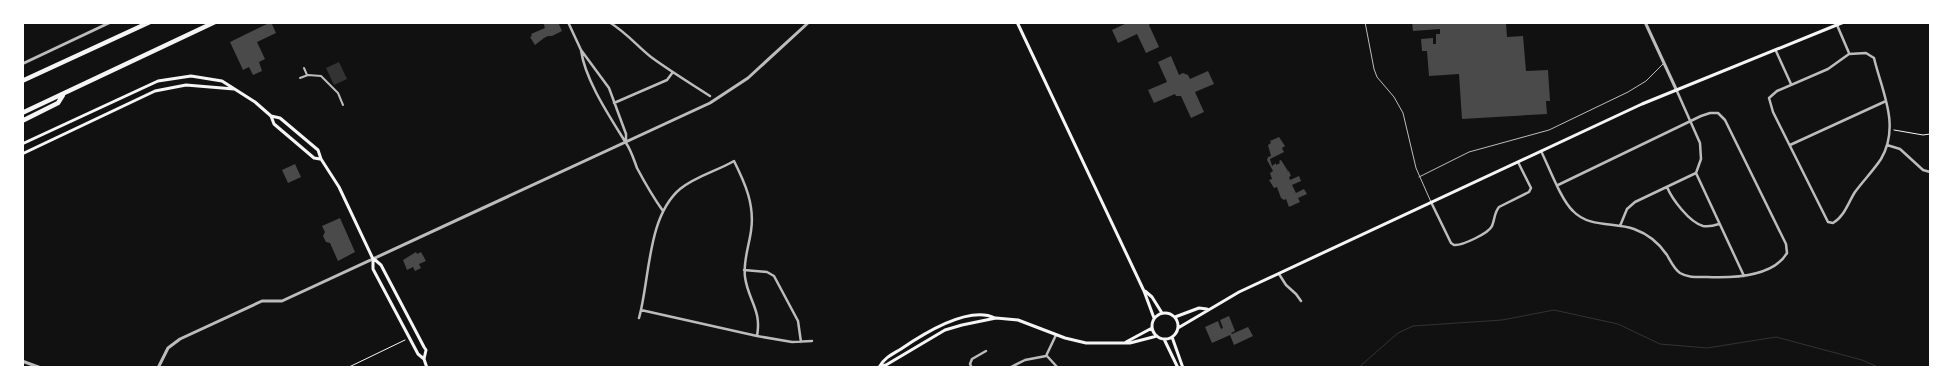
<svg xmlns="http://www.w3.org/2000/svg" width="1953" height="390" font-family="'Noto Sans',sans-serif">
	<style>
		.water { fill: #333 }
		.lines { fill: none; stroke-linecap: round; stroke-linejoin: round }
		.stream { stroke: #333; stroke-width: 1 }
		.building { fill: #4a4a4a }
		.path { stroke: #f5f5f5; stroke-width: 1 }
		.service { stroke: #bcbcbc; stroke-width: 1 }
		.pedestrian { stroke: #bcbcbc; stroke-width: 2 }
		.minor { stroke: #bcbcbc; stroke-width: 2.5 }
		.tertiary { stroke: #bcbcbc; stroke-width: 3 }
		.secondary { stroke: #f5f5f5; stroke-width: 3 }
		.motorway { stroke: #f5f5f5; stroke-width: 4.5 }
	</style>
	<rect width="100%" height="100%" fill="#111"/>
	<path class="water" d="M 339,62 L 347,79 L 334,85 L 326,68 Z"/>
	<g class="lines">
		<path class="stream" d="M 1358,368 L 1398,333 L 1413,326 L 1502,320 L 1554,310 L 1618,324 L 1660,344 L 1707,348 L 1776,337 L 1862,360 L 1880,368"/>
	</g>
	<path class="building" d="M 271,22 L 276,33 L 257,42 L 265,59 L 259,62 L 262,71 L 253,75 L 249,67 L 243,70 L 230,42 Z
		M 543,22 L 558,22 L 562,31 L 552,36 L 548,36 L 544,38 L 535,45 L 530,37 L 532,36 L 531,34 L 545,28 Z
		M 1129,22 L 1151,22 L 1149,25 L 1159,47 L 1146,53 L 1137,34 L 1118,43 L 1112,30 Z
		M 1412,22 L 1506,23 L 1507,37 L 1523,36 L 1526,71 L 1548,70 L 1550,101 L 1546,101 L 1547,114 L 1462,119 L 1459,74 L 1429,76 L 1427,51 L 1422,51 L 1421,39 L 1433,38 L 1433,44 L 1436,44 L 1436,34 L 1440,34 L 1440,29 L 1413,31 Z
		M 1171,56 L 1179,75 L 1183,73 L 1188,75 L 1190,79 L 1208,71 L 1214,84 L 1195,92 L 1204,112 L 1191,118 L 1181,96 L 1176,96 L 1175,94 L 1154,103 L 1148,90 L 1167,82 L 1158,62 Z
		M 1279,137 L 1285,146 L 1282,148 L 1284,152 L 1270,159 L 1272,166 L 1276,163 L 1276,165 L 1280,163 L 1279,161 L 1281,160 L 1288,171 L 1286,172 L 1289,171 L 1291,176 L 1289,177 L 1290,180 L 1299,176 L 1301,181 L 1292,185 L 1296,193 L 1304,189 L 1307,194 L 1298,198 L 1300,202 L 1289,207 L 1286,199 L 1284,200 L 1281,198 L 1277,187 L 1274,188 L 1269,180 L 1272,179 L 1270,173 L 1273,171 L 1267,160 L 1268,157 L 1271,156 L 1268,145 L 1271,143 L 1270,141 Z
		M 295,164 L 301,177 L 288,183 L 282,170 Z
		M 340,218 L 355,252 L 338,261 L 330,243 L 326,242 L 323,236 L 325,232 L 322,226 Z
		M 416,252 L 417,254 L 421,252 L 426,261 L 419,264 L 421,268 L 415,271 L 413,267 L 407,270 L 403,260 Z
		M 1229,316 L 1235,331 L 1231,333 L 1232,334 L 1248,327 L 1253,336 L 1234,345 L 1230,335 L 1212,343 L 1205,327 L 1218,321 L 1221,329 L 1223,328 L 1220,320 Z"/>
	<g class="lines">
		<path class="path" d="M 1894,130 L 1923,135 L 1930,134
			M 347,368 L 405,340"/>
		<path class="service" d="M 1365,22 L 1374,69 L 1377,77 L 1394,97 L 1403,113 L 1416,168 L 1431,202
			M 1419,177 L 1469,152 L 1549,130 L 1628,92 L 1646,81 L 1663,64"/>
		<path class="pedestrian" d="M 304,68 L 307,75
			M 300,78 L 308,75 L 321,76 L 338,93 L 343,105"/>
		<path class="minor" d="M 568,22 L 581,50 L 609,88 L 626,134 L 626,141
			M 609,22 C 627,33 636,45 651,57 C 670,71 690,83 710,96
			M 1837,25 L 1849,53
			M 581,50 C 585,80 610,117 626,143 C 631,150 634,160 637,168 C 645,183 653,197 663,211
			M 1776,51 L 1791,84
			M 1866,53 L 1874,58 L 1875,62 C 1883,93 1900,127 1881,159 C 1873,171 1863,181 1855,192 C 1848,203 1844,217 1833,223 L 1828,222 L 1773,112 L 1769,98 L 1777,91 L 1828,69 L 1849,54 Z
			M 1676,89 L 1700,143 L 1701,159 L 1696,173
			M 614,103 L 667,80 L 673,72
			M 1790,145 L 1886,101
			M 1887,145 L 1900,149 L 1923,170 L 1930,172
			M 1541,151 C 1549,167 1561,200 1573,211 C 1589,228 1615,222 1634,229 C 1648,234 1659,243 1667,255 C 1671,262 1674,269 1680,273 C 1688,278 1698,277 1707,277 C 1731,278 1773,277 1787,253 L 1786,244 L 1725,120 L 1718,113 L 1710,113 L 1701,116 L 1558,185
			M 1696,173 L 1744,276
			M 1667,187 C 1672,199 1689,222 1703,226 C 1708,227 1713,226 1719,224
			M 1431,202 L 1451,243 L 1454,245 C 1462,246 1489,233 1492,226 C 1495,219 1494,213 1499,207 L 1529,192 L 1531,188 L 1518,162
			M 1620,226 L 1627,209 L 1635,202 L 1696,173
			M 744,270 L 767,272 L 774,276 L 798,321 L 801,342
			M 1279,274 L 1286,285 L 1296,294 L 1301,301
			M 641,310 L 757,336 L 792,342 L 812,341
			M 639,318 C 650,279 647,217 680,189 C 696,176 717,171 734,161 C 745,183 755,205 751,231 C 749,246 743,261 745,277 C 748,300 762,310 757,336
			M 1047,356 L 1058,368
			M 972,368 L 970,364 L 972,359 L 986,351
			M 1009,368 L 1025,360 L 1046,356 L 1056,335"/>
		<path class="tertiary" d="M 1645,22 L 1676,89
			M 22,64 L 111,22
			M 22,361 L 41,368
			M 158,368 L 168,348 L 180,339 L 262,301 L 282,301 L 710,103 L 748,78 L 809,22"/>
		<path class="secondary" d="M 1017,22 L 1144,291 L 1154,318
			M 271,116 L 274,124 L 314,158 L 320,159
			M 22,144 L 158,81 L 191,76 L 222,81 L 255,102 L 271,116 L 280,118 L 318,150 L 321,159 L 339,187 L 373,259 L 373,269 L 418,354 L 424,359
			M 22,154 L 155,91 L 186,85 L 234,89
			M 374,259 L 381,265 L 424,347 L 426,350 L 424,359 L 427,368
			M 1145,291 L 1152,297 L 1162,313
			M1152 326a13 13 0 1 1 26 0a13 13 0 1 1-26 0Z
			M 1175,317 L 1199,308 L 1207,309
			M 1178,328 L 1239,292 L 1642,104 L 1844,22
			M 1172,337 L 1183,368
			M 1164,339 L 1178,368
			M 1126,342 L 1152,328
			M 880,366 C 885,357 893,354 901,349 C 923,334 968,305 995,318
			M 876,368 L 886,365 L 945,330 L 962,325 L 996,318 L 1018,320 L 1065,338 L 1086,343 L 1130,343 L 1157,336"/>
		<path class="motorway" d="M 22,81 L 150,22
			M 22,113 L 215,22
			M 22,121 L 58,103 L 63,95"/>
	</g>
	<rect width="1953" height="390" fill="none" stroke="#ffffff" stroke-width="48"/>
</svg>
